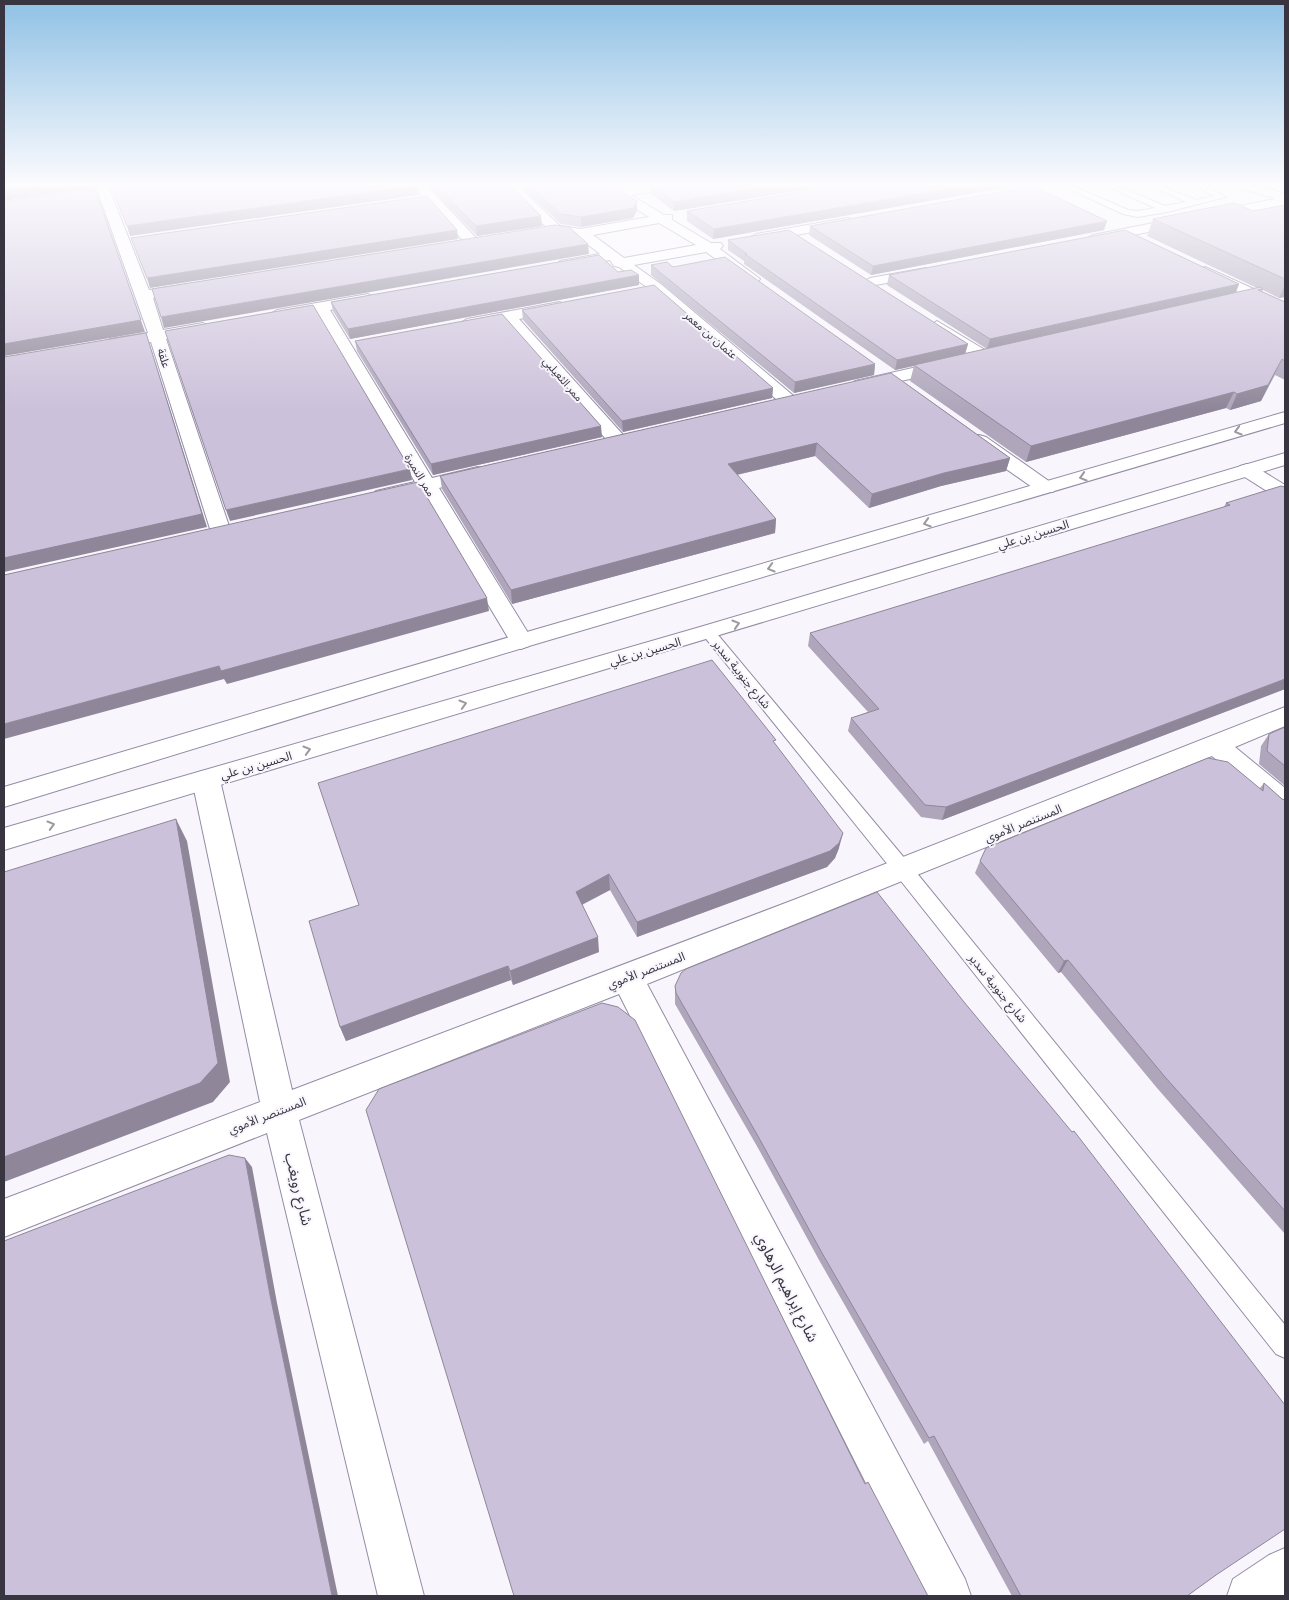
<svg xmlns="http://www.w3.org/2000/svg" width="1289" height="1600" font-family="Quicksand,'Noto Sans Arabic',sans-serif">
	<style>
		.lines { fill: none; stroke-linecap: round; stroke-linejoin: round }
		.lane-casing { stroke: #938ca5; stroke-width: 2 }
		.street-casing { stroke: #938ca5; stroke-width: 2 }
		.secondary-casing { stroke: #938ca5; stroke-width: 2 }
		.lane { fill: #fff; fill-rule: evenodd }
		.street { fill: #fff; fill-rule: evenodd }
		.secondary { fill: #fff; fill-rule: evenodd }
		.wall { fill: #afa6bb }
		.shaded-wall { fill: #8f8799 }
		.building { fill: #ccc1da; stroke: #8f8799 }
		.oneway { stroke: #9c9aa0 }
		.labels { text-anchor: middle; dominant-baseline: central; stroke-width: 4; stroke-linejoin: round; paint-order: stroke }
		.far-street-label { font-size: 11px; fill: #383540; stroke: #f8f6fc }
		.street-label { font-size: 12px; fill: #383540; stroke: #f8f6fc }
		.near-street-label { font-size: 15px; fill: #383540; stroke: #f8f6fc }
	</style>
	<rect width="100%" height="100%" fill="#f8f6fc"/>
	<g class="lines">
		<defs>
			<path id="lane" d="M 1063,186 L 1073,186 L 1128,210 L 1138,211 L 1155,208 L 1107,186 L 1117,186 L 1165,206 L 1186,202 L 1152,186 L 1162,186 L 1196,200 L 1214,196 L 1195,186 L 1205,186 L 1226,197 L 1167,212 L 1138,217 L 1123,214 Z
				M 1227,186 L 1241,186 L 1276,194 L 1272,196 Z
				M 708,627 L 713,629 L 911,866 L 1285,1325 L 1285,1358 L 1276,1354 L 897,876 L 703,635 L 701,632 Z"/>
			<path id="street" d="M 96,186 L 108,186 L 149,290 L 189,284 L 196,288 L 189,292 L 153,298 L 163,330 L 203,323 L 211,328 L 209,331 L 166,339 L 231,532 L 228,536 L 221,538 L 214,536 L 211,532 L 151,342 L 110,349 L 102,344 L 110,339 L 148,333 Z
				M 414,186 L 427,186 L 477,239 L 479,242 L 477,245 L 467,245 Z
				M 505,186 L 518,186 L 560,226 L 581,229 L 649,217 L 601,186 L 615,186 L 621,189 L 642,186 L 670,186 L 664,190 L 631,195 L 664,215 L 672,215 L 672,220 L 711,243 L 721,243 L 723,246 L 720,249 L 760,279 L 758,282 L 748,282 L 706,252 L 634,265 L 662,285 L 796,398 L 799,402 L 796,406 L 784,406 L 652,291 L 619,267 L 614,266 L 610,260 L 565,268 L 560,267 L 558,264 L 560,261 L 600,254 L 577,236 L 551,232 ZM 659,223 L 696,245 L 624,258 L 593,235 Z
				M 1285,197 L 1285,205 L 1093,243 L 1086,239 L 1093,235 Z
				M 847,218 L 852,219 L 854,222 L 852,225 L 756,242 L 749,238 L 756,234 Z
				M 1205,267 L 1285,303 L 1285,314 L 1200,274 L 1198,271 L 1200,268 Z
				M 926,268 L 931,269 L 933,272 L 931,275 L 870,286 L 863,282 L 870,278 Z
				M 368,294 L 376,299 L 373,302 L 330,310 L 432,478 L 478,467 L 485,469 L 488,473 L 485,477 L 439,488 L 533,641 L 529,646 L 521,649 L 513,646 L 421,492 L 383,501 L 376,499 L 373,495 L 376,491 L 415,482 L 316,313 L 277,320 L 269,315 L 277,310 Z
				M 560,302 L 568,307 L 565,310 L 519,319 L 625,437 L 627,441 L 625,445 L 611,445 L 505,322 L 467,329 L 459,324 L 467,319 Z
				M 937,321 L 990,353 L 992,357 L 990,361 L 978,361 L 931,329 L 929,326 Z
				M 948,360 L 954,361 L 956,365 L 954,369 L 861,390 L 855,389 L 852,385 L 855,381 Z
				M 979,435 L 986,437 L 1053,484 L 1056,488 L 1053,492 L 1039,492 L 972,445 L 970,441 L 972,437 Z
				M 1247,464 L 1254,466 L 1285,485 L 1285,500 L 1278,498 L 1240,474 L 1237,470 L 1240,466 Z
				M 1285,707 L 1285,726 L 1235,747 L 1285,788 L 1285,813 L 1275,810 L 1212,756 L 647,984 L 965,1579 L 971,1596 L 923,1596 L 619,994 L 299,1120 L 424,1596 L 378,1596 L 267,1133 L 4,1237 L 4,1199 L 260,1102 L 192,780 L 196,773 L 206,770 L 216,773 L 220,780 L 292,1090 L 796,899 Z
				M 1285,1548 L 1285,1596 L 1227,1596 L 1233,1579 L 1269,1555 Z"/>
			<path id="secondary" d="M 1244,186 L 1261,186 L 1285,194 L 1285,202 L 1246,189 Z
				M 1285,412 L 1285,423 L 529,646 L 4,807 L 4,787 L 513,636 Z
				M 1285,453 L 1285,465 L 4,850 L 4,828 L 700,627 Z"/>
		</defs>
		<use href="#lane" class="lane-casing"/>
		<use href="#street" class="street-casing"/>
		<use href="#secondary" class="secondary-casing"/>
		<use href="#lane" class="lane"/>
		<use href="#street" class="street"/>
		<use href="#secondary" class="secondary"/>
	</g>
	<path class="wall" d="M 428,186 L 511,186 L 542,226 L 477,236 Z
		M 520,186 L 612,186 L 637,211 L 633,218 L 581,227 L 561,224 Z
		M 618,186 L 646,186 L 621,187 Z
		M 651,186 L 827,186 L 674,211 L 651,194 Z
		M 837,186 L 1014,186 L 713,239 L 687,221 L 687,211 Z
		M 1285,205 L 1285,297 L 1279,298 L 1263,290 L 1262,292 L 1285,302 L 1285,380 L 1275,375 L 1261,401 L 1230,410 L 1226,408 L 1026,462 L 910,381 L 914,366 L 895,370 L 744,264 L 744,261 L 728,250 L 728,240 L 968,344 L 965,354 L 987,349 L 887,285 L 889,275 L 1239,284 L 1236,293 L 1257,288 L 1147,236 L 1153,219 L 1253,211 Z
		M 810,226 L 1104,230 L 871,275 L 809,235 Z
		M 651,265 L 673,267 L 875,364 L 874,375 L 794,393 L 651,275 Z
		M 618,272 L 639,285 L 350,339 L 333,311 L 331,302 Z
		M 522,310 L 773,388 L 772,398 L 623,432 L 523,320 Z
		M 355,341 L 602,437 L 433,475 L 357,351 Z
		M 891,373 L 1010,458 L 1006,471 L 941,486 L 869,508 L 815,456 L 737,475 L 776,519 L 775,533 L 512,604 L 442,489 L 440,476 Z
		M 1285,487 L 1285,689 L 942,820 L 921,817 L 848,731 L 851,718 L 868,712 L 808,646 L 810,633 L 1224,507 L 1226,503 Z
		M 1285,727 L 1285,786 L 1259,764 L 1261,746 L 1269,734 Z
		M 775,744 L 839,848 L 835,858 L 827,867 L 637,937 L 610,890 L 582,905 L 599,952 L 513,985 L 511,980 L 346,1041 L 340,1027 L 359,905 Z
		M 1264,783 L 1282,799 L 1285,800 L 1285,1234 L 1157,1088 L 1061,972 L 1058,973 L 975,873 L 980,861 L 1260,788 Z
		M 675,986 L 1216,1575 L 1187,1596 L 1012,1596 L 928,1441 L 924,1444 L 819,1260 L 758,1148 L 675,1004 Z"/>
	<path class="shaded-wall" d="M 40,186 L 96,186 L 95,188 L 4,201 L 4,190 Z
		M 413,186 L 418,186 L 419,195 L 130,236 L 127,226 Z
		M 771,186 L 827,186 L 674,211 L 674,202 Z
		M 966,186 L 1014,186 L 713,239 L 714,229 Z
		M 99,199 L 145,332 L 4,356 L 4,344 Z
		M 637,201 L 637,211 L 633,218 L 581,227 L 581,217 Z
		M 541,216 L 542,226 L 477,236 L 476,226 Z
		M 1107,221 L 1104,230 L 871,275 L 873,266 Z
		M 457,230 L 458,239 L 150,288 L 147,278 Z
		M 588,244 L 589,254 L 164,328 L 161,317 Z
		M 639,275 L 639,285 L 350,339 L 348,329 Z
		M 1239,284 L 1235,293 L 987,349 L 990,339 Z
		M 1285,285 L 1285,297 L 1279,298 Z
		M 146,333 L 207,527 L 4,572 L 4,558 Z
		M 968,344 L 965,354 L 895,370 L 897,360 Z
		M 1282,359 L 1261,401 L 1230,410 L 1237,394 Z
		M 875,364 L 874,375 L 794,393 L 795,382 Z
		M 773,388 L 772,398 L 623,432 L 622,421 Z
		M 1234,392 L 1226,408 L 1026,462 L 1031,446 Z
		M 601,426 L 602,437 L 433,475 L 431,464 Z
		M 817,443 L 815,456 L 727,477 L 728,464 Z
		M 1010,458 L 1006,471 L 941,486 L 869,508 L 872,494 L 944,473 Z
		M 410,469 L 412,480 L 230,521 L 226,510 Z
		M 776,519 L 775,533 L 512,604 L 511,590 Z
		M 487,598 L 489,611 L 227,684 L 224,679 L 4,739 L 4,724 L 219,666 Z
		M 1285,679 L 1285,689 L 942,820 L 946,807 Z
		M 176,819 L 187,841 L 230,1082 L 213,1102 L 4,1182 L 4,1157 Z
		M 843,833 L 839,848 L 835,858 L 827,867 L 637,937 L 637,922 Z
		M 609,874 L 610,890 L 577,907 L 576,892 Z
		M 598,937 L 599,952 L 513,985 L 510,971 Z
		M 1068,960 L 1061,972 L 1058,973 L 1064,961 Z
		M 508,966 L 511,980 L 346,1041 L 340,1027 Z
		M 245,1158 L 252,1167 L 277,1303 L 338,1596 L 332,1596 L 270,1295 Z"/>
	<path class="building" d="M 4,186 L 40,186 L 4,190 Z
		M 122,186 L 413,186 L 127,226 L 111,187 Z
		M 436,186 L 511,186 L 541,216 L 476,226 Z
		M 530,186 L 612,186 L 637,201 L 633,208 L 581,217 L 560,214 Z
		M 653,186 L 771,186 L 674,202 Z
		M 837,186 L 966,186 L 714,229 L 687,211 Z
		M 1033,186 L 1107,221 L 873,266 L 810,226 Z
		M 95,189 L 141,320 L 4,344 L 4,202 Z
		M 427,196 L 457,230 L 147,278 L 131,238 Z
		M 1234,203 L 1253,211 L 1285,205 L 1285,279 L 1153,219 Z
		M 555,225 L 569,227 L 588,244 L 161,317 L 152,289 Z
		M 789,230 L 968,344 L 897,360 L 745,254 L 747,254 L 728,240 Z
		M 1125,230 L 1239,284 L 990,339 L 889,275 Z
		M 599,255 L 618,272 L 631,270 L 639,275 L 348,329 L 331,302 Z
		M 725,257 L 875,364 L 795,382 L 651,265 L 667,262 L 673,267 Z
		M 654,285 L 773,388 L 622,421 L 522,310 Z
		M 1260,287 L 1263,289 L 1258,290 L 1285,302 L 1285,361 L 1282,359 L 1268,385 L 1237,394 L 1234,392 L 1031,446 L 914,365 Z
		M 313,305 L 410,469 L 226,510 L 165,331 Z
		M 502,314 L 601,426 L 431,464 L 355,341 Z
		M 146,333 L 202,514 L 4,558 L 4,357 Z
		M 891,373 L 1010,458 L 944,473 L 872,494 L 817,443 L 728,464 L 776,519 L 511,590 L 440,476 Z
		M 418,482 L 487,598 L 221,671 L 219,666 L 4,724 L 4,575 Z
		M 1281,486 L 1285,487 L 1285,679 L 946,807 L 925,805 L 851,718 L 879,709 L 810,633 L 1230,505 L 1226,503 Z
		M 712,660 L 776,740 L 773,741 L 843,833 L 839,843 L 830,851 L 637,922 L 609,874 L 576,892 L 598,937 L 510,971 L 508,966 L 340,1027 L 309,921 L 359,905 L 318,783 Z
		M 1285,727 L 1285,766 L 1267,751 L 1269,734 Z
		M 1208,758 L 1228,762 L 1263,791 L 1264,783 L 1282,799 L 1285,800 L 1285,1211 L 1165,1077 L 1068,960 L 1064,961 L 980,861 L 986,848 Z
		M 176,819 L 218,1063 L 200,1083 L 4,1157 L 4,872 Z
		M 877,892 L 964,1002 L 1072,1132 L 1074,1131 L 1285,1405 L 1285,1529 L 1216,1575 L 1187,1596 L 1021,1596 L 934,1436 L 929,1438 L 822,1253 L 759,1138 L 676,993 L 675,986 L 681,973 L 686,969 Z
		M 602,1003 L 618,1007 L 635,1020 L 865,1484 L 868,1482 L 928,1596 L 514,1596 L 366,1110 L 379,1089 Z
		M 229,1155 L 245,1158 L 270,1295 L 332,1596 L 4,1596 L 4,1241 Z"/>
	<defs><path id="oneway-chevron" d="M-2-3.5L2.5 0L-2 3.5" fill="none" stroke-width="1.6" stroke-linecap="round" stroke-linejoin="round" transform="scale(1.25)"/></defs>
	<g class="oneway">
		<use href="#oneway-chevron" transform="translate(1238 431) rotate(164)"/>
		<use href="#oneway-chevron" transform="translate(1083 477) rotate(164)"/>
		<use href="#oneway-chevron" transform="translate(927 523) rotate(164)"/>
		<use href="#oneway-chevron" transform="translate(771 568) rotate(164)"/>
		<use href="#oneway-chevron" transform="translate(736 624) rotate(-17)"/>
		<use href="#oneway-chevron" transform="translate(463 704) rotate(-16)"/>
		<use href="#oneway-chevron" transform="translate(307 750) rotate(-16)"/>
		<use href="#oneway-chevron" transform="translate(51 825) rotate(-16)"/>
	</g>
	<linearGradient id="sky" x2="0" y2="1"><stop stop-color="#8fc1e5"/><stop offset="0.45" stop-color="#fcfbfe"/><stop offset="1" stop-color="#fcfbfe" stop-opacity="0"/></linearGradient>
	<rect width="1289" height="410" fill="url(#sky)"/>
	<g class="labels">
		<g class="far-street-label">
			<text transform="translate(711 335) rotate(41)">عثمان بن معمر</text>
			<text transform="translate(164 358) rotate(72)">علقة</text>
			<text transform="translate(563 379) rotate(49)">ممر الثعيلبي</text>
			<text transform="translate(420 475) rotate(59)">ممر النميرة</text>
		</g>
		<g class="street-label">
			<text transform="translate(1033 534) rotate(-17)">الحسين بن علي</text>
			<text transform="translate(645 651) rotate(-16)">الحسين بن علي</text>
			<text transform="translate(742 674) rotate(51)">شارع جنوبية سدير</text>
			<text transform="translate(256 765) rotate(-16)">الحسين بن علي</text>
			<text transform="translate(1023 823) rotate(-22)">المستنصر الأموي</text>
			<text transform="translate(646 970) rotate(-21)">المستنصر الأموي</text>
			<text transform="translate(998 988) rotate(51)">شارع جنوبية سدير</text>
			<text transform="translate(267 1115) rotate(-21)">المستنصر الأموي</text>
		</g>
		<g class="near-street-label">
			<text transform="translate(299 1189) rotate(76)">شارع رويغب</text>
			<text transform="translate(787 1287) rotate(63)">شارع إبراهيم الرهاوي</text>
		</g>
	</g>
	<rect width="1289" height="1600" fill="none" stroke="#383540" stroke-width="10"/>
</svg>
